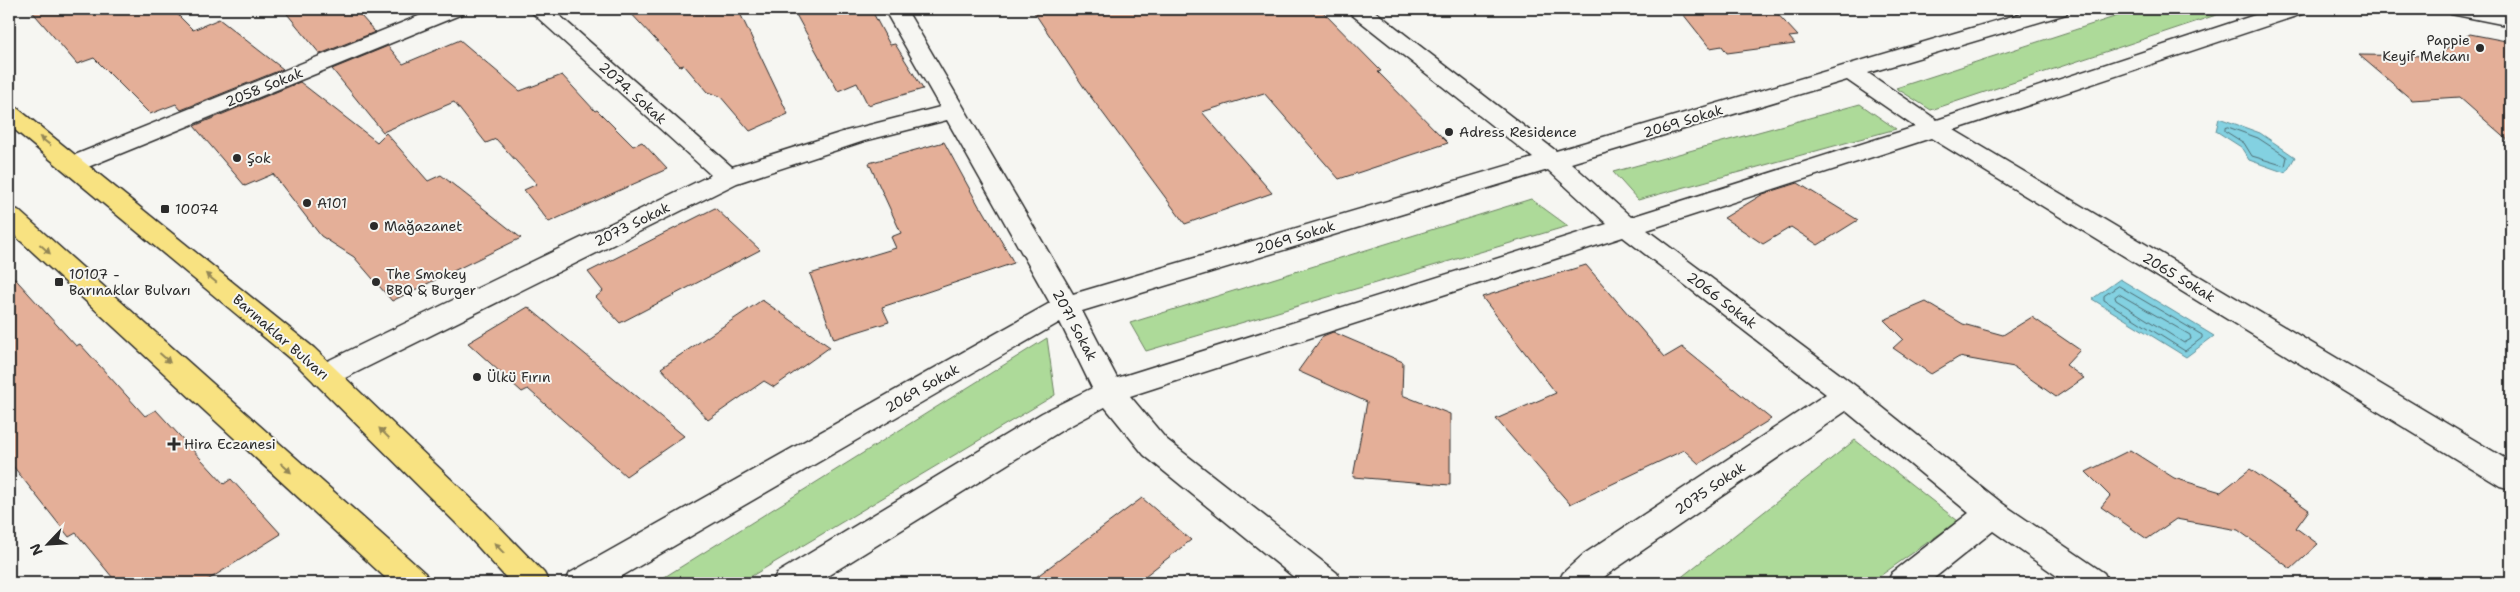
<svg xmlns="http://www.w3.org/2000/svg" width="2520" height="592" font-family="'Shantell Sans',sans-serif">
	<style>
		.green { fill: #adda99; stroke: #6c8262 }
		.water { fill: #83d1e1; stroke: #608f98 }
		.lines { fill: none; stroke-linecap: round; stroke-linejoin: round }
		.shore { stroke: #4e6d74; stroke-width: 1 }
		.building { fill: #e4af98; stroke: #2b2b2b }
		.minor-casing { stroke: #2b2b2b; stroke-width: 3 }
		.major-casing { stroke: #2b2b2b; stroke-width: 3 }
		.minor { fill: #f6f6f2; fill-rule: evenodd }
		.major { fill: #f8e281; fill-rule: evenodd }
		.oneway { fill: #928656 }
		.poi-dot { fill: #2b2b2b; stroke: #f6f6f2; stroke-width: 2 }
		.labels { text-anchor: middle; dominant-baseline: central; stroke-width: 4; stroke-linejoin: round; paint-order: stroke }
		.poi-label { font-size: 14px; fill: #2b2b2b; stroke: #f6f6f2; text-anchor: start }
		.street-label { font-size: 14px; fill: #2b2b2b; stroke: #f6f6f2 }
	</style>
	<rect width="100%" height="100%" fill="#f6f6f2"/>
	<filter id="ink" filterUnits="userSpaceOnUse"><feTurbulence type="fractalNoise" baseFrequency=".02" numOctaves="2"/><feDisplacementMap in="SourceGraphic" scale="10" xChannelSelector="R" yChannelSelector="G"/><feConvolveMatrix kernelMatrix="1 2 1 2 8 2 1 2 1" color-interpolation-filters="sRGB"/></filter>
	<g filter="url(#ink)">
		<path class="green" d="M 2139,9 L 2234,9 L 1931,110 L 1896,88 Z
			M 1860,104 L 1896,129 L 1638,200 L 1613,172 Z
			M 1531,199 L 1568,226 L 1146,351 L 1130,323 Z
			M 1047,338 L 1055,395 L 740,583 L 655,583 Z
			M 1855,440 L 1958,521 L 1870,583 L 1674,583 Z"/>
		<path class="water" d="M 2219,118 L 2260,133 L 2295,157 L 2286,173 L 2249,160 L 2241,147 L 2216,131 Z
			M 2120,279 L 2214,336 L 2186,357 L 2092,299 Z"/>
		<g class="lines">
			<path class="shore" d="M 2228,127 L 2258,138 L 2287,157 L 2285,166 L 2252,156 L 2244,143 L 2225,131 L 2225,128 Z
				M 2119,286 L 2202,335 L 2202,338 L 2185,351 L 2104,300 L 2104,296 Z
				M 2119,294 L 2190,335 L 2191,339 L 2184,343 L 2116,300 L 2115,297 Z"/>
		</g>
		<path class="building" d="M 30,9 L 172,9 L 193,30 L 219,19 L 283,69 L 181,110 L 176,104 L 150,114 L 94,58 L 77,64 Z
			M 283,9 L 355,9 L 375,32 L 320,54 Z
			M 627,9 L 738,9 L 788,114 L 750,131 L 720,96 L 707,92 L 684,65 L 680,66 Z
			M 793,9 L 871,9 L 890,45 L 895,44 L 923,89 L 868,105 L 857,83 L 838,91 Z
			M 1032,9 L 1320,9 L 1381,71 L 1378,72 L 1448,143 L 1339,179 L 1264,93 L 1202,112 L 1272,193 L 1185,224 L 1085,89 Z
			M 1679,9 L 1773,9 L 1798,36 L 1789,37 L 1795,44 L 1727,53 L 1722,46 L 1710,48 Z
			M 2470,34 L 2511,42 L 2511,143 L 2459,97 L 2412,100 L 2359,55 L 2436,56 Z
			M 460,40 L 520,91 L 562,75 L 595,111 L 597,110 L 633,146 L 642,142 L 667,169 L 549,222 L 524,190 L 537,184 L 496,139 L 486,143 L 454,102 L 383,132 L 332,69 L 388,46 L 403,64 Z
			M 300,82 L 377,142 L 386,133 L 428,181 L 441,175 L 521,238 L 392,301 L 354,257 L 321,236 L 273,174 L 245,186 L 194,126 Z
			M 944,142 L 980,208 L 982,208 L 1014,263 L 882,307 L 889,322 L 834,339 L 810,274 L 896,248 L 891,237 L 901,233 L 869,163 Z
			M 1798,183 L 1858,220 L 1818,245 L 1791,227 L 1763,244 L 1724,218 L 1763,194 Z
			M 715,208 L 760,250 L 620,323 L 596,297 L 603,291 L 588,272 Z
			M 1586,265 L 1665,357 L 1682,347 L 1771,419 L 1699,464 L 1684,450 L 1570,504 L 1496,419 L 1556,393 L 1482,297 Z
			M 9,272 L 76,346 L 80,344 L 145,416 L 156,410 L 224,484 L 231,479 L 281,534 L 203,583 L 117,583 L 76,533 L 69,537 L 9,461 Z
			M 762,300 L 830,347 L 774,387 L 764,381 L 708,420 L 661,368 Z
			M 1926,302 L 1963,324 L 2003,335 L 2032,317 L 2080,350 L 2066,365 L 2084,378 L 2056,397 L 2014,367 L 1959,357 L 1931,374 L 1893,348 L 1903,339 L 1884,320 Z
			M 528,307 L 684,436 L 626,476 L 528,389 L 522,392 L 468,343 Z
			M 1333,332 L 1403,362 L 1402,395 L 1450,414 L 1450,485 L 1353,477 L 1367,402 L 1298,371 L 1323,336 Z
			M 2130,450 L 2174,478 L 2221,492 L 2250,469 L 2309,510 L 2296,528 L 2318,544 L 2291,569 L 2238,530 L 2176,519 L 2147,539 L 2101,507 L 2110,496 L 2086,472 Z
			M 1142,498 L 1191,540 L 1136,583 L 1028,583 Z"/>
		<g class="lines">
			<defs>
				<path id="minor" d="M 436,9 L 465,9 L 462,14 L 83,169 L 74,172 L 65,169 L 62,164 L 65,159 Z
					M 528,9 L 552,9 L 732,167 L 846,131 L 940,107 L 884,9 L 906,9 L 1073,294 L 1533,158 L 1351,14 L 1348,9 L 1372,9 L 1556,151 L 2036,9 L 2069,9 L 2066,14 L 1868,73 L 1937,120 L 2273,9 L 2305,9 L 2302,14 L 1954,130 L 2511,462 L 2511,489 L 2500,486 L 1931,138 L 1647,230 L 1857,387 L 2003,504 L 2104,573 L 2109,583 L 2067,583 L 1993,531 L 1928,583 L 1887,583 L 1892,573 L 1969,513 L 1846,411 L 1608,574 L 1597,583 L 1558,583 L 1563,573 L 1584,554 L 1826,394 L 1623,237 L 1130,396 L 1166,439 L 1337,573 L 1342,583 L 1301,583 L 1144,455 L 1105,407 L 1064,429 L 816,583 L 772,583 L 777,573 L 1042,413 L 1092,388 L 1060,322 L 610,583 L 565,583 L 570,573 L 1050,303 L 947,120 L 864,141 L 737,183 L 335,383 L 325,386 L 315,383 L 310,375 L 315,367 L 711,175 ZM 1847,80 L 1915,127 L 1631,217 L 1571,163 ZM 1548,170 L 1607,224 L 1117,378 L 1082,311 Z
					M 2448,9 L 2489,9 L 2511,14 L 2511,26 L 2451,14 Z"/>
				<path id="major" d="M 9,106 L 17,108 L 314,348 L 482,509 L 544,573 L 549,583 L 511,583 L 460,527 L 294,362 L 9,125 Z
					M 9,208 L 18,210 L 425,573 L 430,583 L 391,583 L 9,230 Z"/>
			</defs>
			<use href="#minor" class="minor-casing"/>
			<use href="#major" class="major-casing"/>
			<use href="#minor" class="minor"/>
			<use href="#major" class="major"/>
		</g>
		<defs><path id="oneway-solid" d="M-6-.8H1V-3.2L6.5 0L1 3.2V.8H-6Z" transform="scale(1.25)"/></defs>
		<g class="oneway">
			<use href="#oneway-solid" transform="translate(45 141) rotate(-142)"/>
			<use href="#oneway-solid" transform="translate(45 249) rotate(42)"/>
			<use href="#oneway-solid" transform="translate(211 278) rotate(-140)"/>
			<use href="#oneway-solid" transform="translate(165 358) rotate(42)"/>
			<use href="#oneway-solid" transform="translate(384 433) rotate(-135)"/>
			<use href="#oneway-solid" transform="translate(286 468) rotate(42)"/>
			<use href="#oneway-solid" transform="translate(499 548) rotate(-133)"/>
		</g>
	</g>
	<g class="poi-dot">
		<circle cx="2480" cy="48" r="5"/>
		<circle cx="1449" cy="132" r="5"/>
		<circle cx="237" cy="158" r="5"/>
		<circle cx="307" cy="203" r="5"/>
		<rect x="160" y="204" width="10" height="10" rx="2.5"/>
		<circle cx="374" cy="226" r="5"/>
		<rect x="54" y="277" width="10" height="10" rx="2.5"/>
		<circle cx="376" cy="282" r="5"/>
		<circle cx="477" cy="377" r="5"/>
		<path d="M171.5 436.5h5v5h5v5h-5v5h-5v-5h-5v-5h5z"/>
	</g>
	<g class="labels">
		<g class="poi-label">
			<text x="2470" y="40" text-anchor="end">Pappie<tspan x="2470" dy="16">Keyif Mekanı</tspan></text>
			<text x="1459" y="132">Adress Residence</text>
			<text x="247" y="158">Şok</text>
			<text x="317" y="203">A101</text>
			<text x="175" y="209">10074</text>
			<text x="384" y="226">Mağazanet</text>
			<text x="69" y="274">10107 -<tspan x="69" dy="16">Barınaklar Bulvarı</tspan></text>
			<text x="386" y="274">The Smokey<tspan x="386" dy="16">BBQ &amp; Burger</tspan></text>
			<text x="487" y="377">Ülkü Fırın</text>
			<text x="184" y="444">Hira Eczanesi</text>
		</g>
		<g class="street-label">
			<text transform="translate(264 87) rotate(-22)">2058 Sokak</text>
			<text transform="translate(633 93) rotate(42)">2074. Sokak</text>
			<text transform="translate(1683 121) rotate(-17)">2069 Sokak</text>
			<text transform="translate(632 224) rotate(-26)">2073 Sokak</text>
			<text transform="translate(1295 237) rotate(-17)">2069 Sokak</text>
			<text transform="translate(2179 277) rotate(31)">2065 Sokak</text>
			<text transform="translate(1722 300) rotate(37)">2066 Sokak</text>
			<text transform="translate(1075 325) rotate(62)">2071 Sokak</text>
			<text transform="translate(281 337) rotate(41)">Barınaklar Bulvarı</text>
			<text transform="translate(922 388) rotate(-30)">2069 Sokak</text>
			<text transform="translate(1710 488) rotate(-34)">2075 Sokak</text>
		</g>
	</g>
	<rect width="2520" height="592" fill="none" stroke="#f6f6f2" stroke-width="30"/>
	<rect x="15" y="15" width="2490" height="562" fill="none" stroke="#2b2b2b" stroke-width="2" filter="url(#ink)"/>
	<g transform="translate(48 544) rotate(245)" stroke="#f6f6f2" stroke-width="4" paint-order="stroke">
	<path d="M0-4L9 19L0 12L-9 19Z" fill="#2b2b2b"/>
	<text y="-8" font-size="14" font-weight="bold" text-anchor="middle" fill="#2b2b2b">N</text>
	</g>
</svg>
